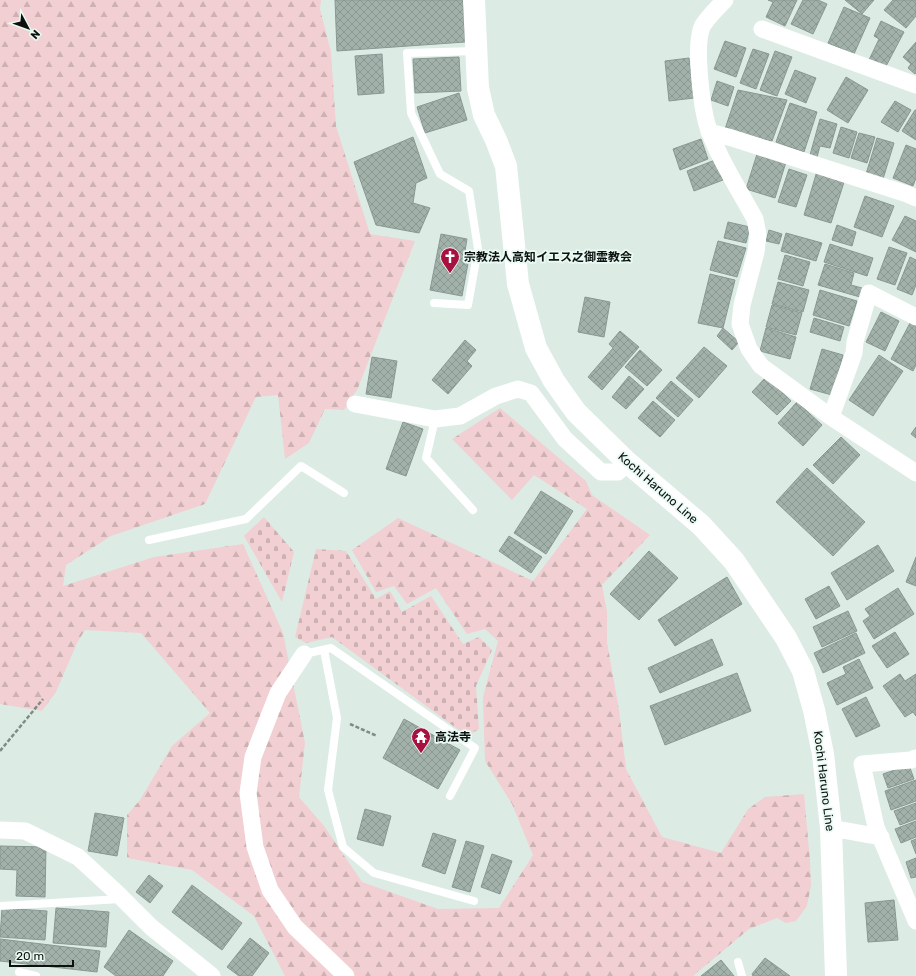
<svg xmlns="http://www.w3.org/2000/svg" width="916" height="976" font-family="Rubik,'Noto Sans JP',sans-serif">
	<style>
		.forest { fill: url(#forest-firs) }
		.cemetery { fill: url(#cemetery-stones) }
		.building { fill: url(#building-cross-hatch); stroke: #899892 }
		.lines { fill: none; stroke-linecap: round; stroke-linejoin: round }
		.path { stroke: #808b86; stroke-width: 2.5; stroke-dasharray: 4 2; stroke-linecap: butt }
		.service { stroke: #fff; stroke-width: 8 }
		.minor { stroke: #fff; stroke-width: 17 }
		.primary { stroke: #fff; stroke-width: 22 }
		.labels { text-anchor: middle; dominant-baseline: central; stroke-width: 3.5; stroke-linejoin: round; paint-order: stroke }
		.poi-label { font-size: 12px; font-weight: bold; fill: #0c110f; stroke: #e9faf3; text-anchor: start }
		.street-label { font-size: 12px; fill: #0c110f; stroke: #e9faf3 }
	</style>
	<defs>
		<pattern id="forest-firs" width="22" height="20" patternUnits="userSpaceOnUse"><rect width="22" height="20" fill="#f1cfd2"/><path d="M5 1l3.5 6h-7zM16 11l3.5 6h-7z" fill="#cdb1b3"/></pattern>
		<pattern id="cemetery-stones" width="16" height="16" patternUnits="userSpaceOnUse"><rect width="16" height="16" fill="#f1cfd2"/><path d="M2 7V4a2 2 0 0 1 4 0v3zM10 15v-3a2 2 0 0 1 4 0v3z" fill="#cdb1b3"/></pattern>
		<pattern id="building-cross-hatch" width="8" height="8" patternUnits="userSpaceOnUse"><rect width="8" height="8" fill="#a2b2ab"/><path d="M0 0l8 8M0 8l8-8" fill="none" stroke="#8a9892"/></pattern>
	</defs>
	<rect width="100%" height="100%" fill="#dcece5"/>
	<path class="forest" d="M 0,0 L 321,0 L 320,9 L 331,52 L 336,126 L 370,234 L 415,241 L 358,388 L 344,410 L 325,409 L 309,443 L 285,459 L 278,395 L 256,397 L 205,504 L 111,536 L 66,565 L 63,586 L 154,557 L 243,544 L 283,633 L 305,743 L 299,797 L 324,826 L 362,882 L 438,909 L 499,908 L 533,855 L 512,804 L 485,761 L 483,697 L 498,641 L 485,629 L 467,634 L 436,588 L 407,604 L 394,586 L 376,592 L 352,550 L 398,518 L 533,581 L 587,509 L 534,475 L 512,500 L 452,439 L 500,408 L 586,481 L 592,495 L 650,535 L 602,585 L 607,612 L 607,642 L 619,710 L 626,769 L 662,837 L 721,853 L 748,809 L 765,797 L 804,794 L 810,861 L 811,885 L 807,906 L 796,921 L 786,923 L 777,918 L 749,929 L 693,976 L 285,976 L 254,916 L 192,870 L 127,858 L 127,815 L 140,800 L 172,746 L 210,713 L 141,633 L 85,630 L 77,643 L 56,692 L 42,711 L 0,704 Z"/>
	<path class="cemetery" d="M 264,517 L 294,552 L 282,602 L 244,536 Z
		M 316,549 L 346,551 L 376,599 L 390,591 L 402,612 L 431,596 L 463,644 L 479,637 L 492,650 L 476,686 L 479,729 L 467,736 L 332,637 L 306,643 L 295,637 Z"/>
	<path class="building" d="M 335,0 L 463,0 L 465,42 L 337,51 Z
		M 768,0 L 797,0 L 785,26 L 766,17 L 773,2 Z
		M 803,0 L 818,0 L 827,4 L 813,34 L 791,24 Z
		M 845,0 L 874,0 L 862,14 Z
		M 893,0 L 916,0 L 916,16 L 906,28 L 884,10 Z
		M 844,7 L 870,18 L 854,54 L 828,43 Z
		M 881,21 L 904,32 L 884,70 L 868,62 L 879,39 L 874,36 Z
		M 725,41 L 746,48 L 736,77 L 714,69 Z
		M 916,42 L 916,72 L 915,74 L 908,68 L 911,64 L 903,57 Z
		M 753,49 L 769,54 L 756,89 L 740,83 Z
		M 775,51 L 792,57 L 777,96 L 760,90 Z
		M 382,54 L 384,93 L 358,95 L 355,56 Z
		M 459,57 L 461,91 L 415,93 L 413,59 Z
		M 689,58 L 694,98 L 669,101 L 665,61 Z
		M 795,70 L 816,78 L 806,103 L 785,94 Z
		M 846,77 L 868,90 L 848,123 L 827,110 Z
		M 717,81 L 734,87 L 728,106 L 711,100 Z
		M 738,90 L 787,100 L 772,141 L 725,129 Z
		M 459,93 L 467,120 L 425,133 L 417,107 Z
		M 895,101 L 911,110 L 898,132 L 881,122 Z
		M 790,103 L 817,112 L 804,152 L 776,142 Z
		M 915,110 L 916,110 L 916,140 L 902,131 Z
		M 820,119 L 837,124 L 830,148 L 820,146 L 817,157 L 810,155 Z
		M 841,127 L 857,132 L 849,158 L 833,153 Z
		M 859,133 L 875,137 L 867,163 L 851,158 Z
		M 413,137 L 427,178 L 416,183 L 413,203 L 430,208 L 419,233 L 376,225 L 354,162 Z
		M 877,138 L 894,143 L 883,179 L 866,174 Z
		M 701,139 L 708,159 L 680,170 L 673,149 Z
		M 906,145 L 916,149 L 916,178 L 913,186 L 893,178 Z
		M 757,154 L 786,162 L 775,198 L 746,189 Z
		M 715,160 L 723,180 L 694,191 L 687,171 Z
		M 789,169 L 807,175 L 796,207 L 778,202 Z
		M 817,171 L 845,179 L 831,223 L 804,215 Z
		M 865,196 L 894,206 L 882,237 L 854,227 Z
		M 905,216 L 916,221 L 916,252 L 892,240 Z
		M 728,222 L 750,227 L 746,243 L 724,238 Z
		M 837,225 L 856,232 L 852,246 L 832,240 Z
		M 769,230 L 782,234 L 779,244 L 766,241 Z
		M 786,233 L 822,243 L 816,261 L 781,251 Z
		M 441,234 L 467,239 L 464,257 L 469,258 L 462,296 L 430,290 Z
		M 718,241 L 746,248 L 737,277 L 710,270 Z
		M 830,244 L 873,258 L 867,276 L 824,262 Z
		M 889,247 L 907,253 L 895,285 L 877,279 Z
		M 785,255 L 810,262 L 803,286 L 778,279 Z
		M 910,257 L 916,260 L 916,285 L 912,295 L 897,289 Z
		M 825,264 L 854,273 L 851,285 L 862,288 L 860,297 L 818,285 Z
		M 710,274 L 735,280 L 723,328 L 698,323 Z
		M 778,282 L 809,290 L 803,312 L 772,304 Z
		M 820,290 L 857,301 L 849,326 L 813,315 Z
		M 585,297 L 610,302 L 604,337 L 578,332 Z
		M 772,305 L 802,313 L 796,335 L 766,327 Z
		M 881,312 L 899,321 L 885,351 L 866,342 Z
		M 814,318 L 844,327 L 840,341 L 810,332 Z
		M 910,323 L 916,326 L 916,365 L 913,371 L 891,359 Z
		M 723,328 L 739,342 L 732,350 L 717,336 Z
		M 766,328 L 796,337 L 790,359 L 760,351 Z
		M 620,331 L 639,347 L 602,390 L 588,377 L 613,348 L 609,344 Z
		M 465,340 L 476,350 L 467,361 L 472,366 L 448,394 L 432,380 Z
		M 704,347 L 727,366 L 699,398 L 676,378 Z
		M 822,349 L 843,355 L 832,395 L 810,389 Z
		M 640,350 L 662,370 L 647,386 L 625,367 Z
		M 879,355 L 903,371 L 873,416 L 849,400 Z
		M 372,357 L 397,361 L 391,398 L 366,394 Z
		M 629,376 L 644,389 L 626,409 L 612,397 Z
		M 766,377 L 791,401 L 777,415 L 752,392 Z
		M 671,381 L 693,400 L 678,417 L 656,398 Z
		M 653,401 L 675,420 L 660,437 L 638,418 Z
		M 797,402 L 822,425 L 803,446 L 778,423 Z
		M 403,422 L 423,429 L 406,476 L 386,469 Z
		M 916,427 L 916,438 L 911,434 Z
		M 841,437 L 860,455 L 833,484 L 813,465 Z
		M 807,468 L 865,522 L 833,556 L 776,502 Z
		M 541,491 L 573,511 L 546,554 L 514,533 Z
		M 509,536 L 542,557 L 531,573 L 499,551 Z
		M 878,545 L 894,571 L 847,600 L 831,573 Z
		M 649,551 L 678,578 L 639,620 L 610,594 Z
		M 916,557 L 916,586 L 906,582 Z
		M 727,577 L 742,604 L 675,646 L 658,620 Z
		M 829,586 L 840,606 L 816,619 L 805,599 Z
		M 898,588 L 914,614 L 874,639 L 863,621 L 870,616 L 865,609 Z
		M 848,611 L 857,631 L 822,647 L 813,627 Z
		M 895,632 L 909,654 L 887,668 L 872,646 Z
		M 856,633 L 865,653 L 823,673 L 814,653 Z
		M 712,639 L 723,665 L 660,693 L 648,668 Z
		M 859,659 L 873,688 L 837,705 L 827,683 L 846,674 L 843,667 Z
		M 737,673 L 751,711 L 665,745 L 650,706 Z
		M 900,674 L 905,681 L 916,674 L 916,716 L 913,712 L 905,717 L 883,686 Z
		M 866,697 L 880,726 L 856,737 L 842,709 Z
		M 404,719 L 460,750 L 438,789 L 383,758 Z
		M 909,765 L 914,779 L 888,788 L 883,774 Z
		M 916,780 L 916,801 L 891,810 L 885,791 Z
		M 916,803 L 916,819 L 900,825 L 894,811 Z
		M 365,809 L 391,816 L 383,846 L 357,839 Z
		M 95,813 L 124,818 L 117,856 L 88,851 Z
		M 916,821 L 916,837 L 901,843 L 895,829 Z
		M 433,833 L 456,840 L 445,874 L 422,866 Z
		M 916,839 L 916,854 L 911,841 Z
		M 466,841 L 484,846 L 470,892 L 452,887 Z
		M 0,846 L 46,847 L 45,897 L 16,896 L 17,870 L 0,869 Z
		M 492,854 L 512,861 L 500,894 L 481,887 Z
		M 916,858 L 916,877 L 911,878 L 906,862 Z
		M 149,875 L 163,886 L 150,903 L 136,892 Z
		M 192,885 L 242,923 L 222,950 L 172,912 Z
		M 894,900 L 898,940 L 868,942 L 865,903 Z
		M 2,908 L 47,911 L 45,940 L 0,937 Z
		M 56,908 L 109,912 L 106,947 L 53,943 Z
		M 129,930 L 173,961 L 163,976 L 116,976 L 104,967 Z
		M 250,938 L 269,953 L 252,976 L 239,976 L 227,967 Z
		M 0,939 L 100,951 L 97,972 L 0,961 Z
		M 765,958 L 790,976 L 753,976 L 752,974 Z
		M 721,960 L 734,976 L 701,976 Z"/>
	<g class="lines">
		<path class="path" d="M 350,724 L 377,736
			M 0,751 L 43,699"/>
		<path class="service" d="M 434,303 L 468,305 L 478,249 L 469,191 L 440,174 L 411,113 L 407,53 L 476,51
			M 435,419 L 426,458 L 473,510
			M 149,540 L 246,519 L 301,466 L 344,493
			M 324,650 L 337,718 L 328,790 L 343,847 L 374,873 L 474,901
			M 304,654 L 331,648 L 475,748 L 450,796
			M 0,906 L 121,899
			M 738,962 L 742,976
			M 19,972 L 36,976"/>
		<path class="minor" d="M 725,0 C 718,7 709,16 703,25 C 693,43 702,114 710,133 C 721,163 740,191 755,219 L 758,235 L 756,252 L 742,305 L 740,324 L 749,349 L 761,366 L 831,417 L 916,473
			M 762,29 L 916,85
			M 709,132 L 732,138 L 907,194 L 916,198
			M 355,404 L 435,419 L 460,416 L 496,396 L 518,389 L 531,393 L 565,439 L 601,472 L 618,472 L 627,462
			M 831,417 L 854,353 L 855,342 L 869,293 L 916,317
			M 304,654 L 278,693 L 253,757 L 248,793 L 255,847 L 270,890 L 295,927 L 346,976
			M 916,758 L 911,760 L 862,764 L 876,827 L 916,921
			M 831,828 L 881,837
			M 0,830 L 25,831 L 78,857 L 116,892 L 151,927 L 212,976"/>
		<path class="primary" d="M 474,0 L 478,88 L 484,115 L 496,140 L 506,166 L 518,284 L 536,348 L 554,381 L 576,412 L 627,462 L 701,525 L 734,561 L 786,638 L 803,671 L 814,710 L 823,754 L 831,828 L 836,976"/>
	</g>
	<defs>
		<symbol id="church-pin" viewBox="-11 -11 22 30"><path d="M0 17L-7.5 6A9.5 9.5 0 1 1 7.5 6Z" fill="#a8103f" stroke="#e9faf3"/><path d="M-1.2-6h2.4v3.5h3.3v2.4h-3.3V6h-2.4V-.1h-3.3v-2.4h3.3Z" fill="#fff"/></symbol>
		<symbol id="temple-pin" viewBox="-11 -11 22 30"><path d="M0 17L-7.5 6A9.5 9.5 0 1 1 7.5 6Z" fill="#a8103f" stroke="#e9faf3"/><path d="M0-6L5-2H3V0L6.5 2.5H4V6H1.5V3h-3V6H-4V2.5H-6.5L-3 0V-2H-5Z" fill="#fff"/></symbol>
	</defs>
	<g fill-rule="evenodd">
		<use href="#church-pin" x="439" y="246" width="22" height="30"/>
		<use href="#temple-pin" x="410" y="726" width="22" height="30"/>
	</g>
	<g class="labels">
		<g class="poi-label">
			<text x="464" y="257">宗教法人高知イエス之御霊教会</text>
			<text x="435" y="737">高法寺</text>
		</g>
		<g class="street-label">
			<text transform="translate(658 488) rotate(41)">Kochi Haruno Line</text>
			<text transform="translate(824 781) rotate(83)">Kochi Haruno Line</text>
		</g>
	</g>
	<g transform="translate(28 28) rotate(131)" stroke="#e9faf3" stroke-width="3" paint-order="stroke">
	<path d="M0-3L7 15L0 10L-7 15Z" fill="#0c110f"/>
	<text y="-6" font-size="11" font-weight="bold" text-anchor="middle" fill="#0c110f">N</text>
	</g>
	<path d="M10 960v6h63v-6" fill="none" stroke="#0c110f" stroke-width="2"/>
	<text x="16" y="960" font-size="12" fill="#0c110f" stroke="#e9faf3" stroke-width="3" paint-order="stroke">20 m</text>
</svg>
